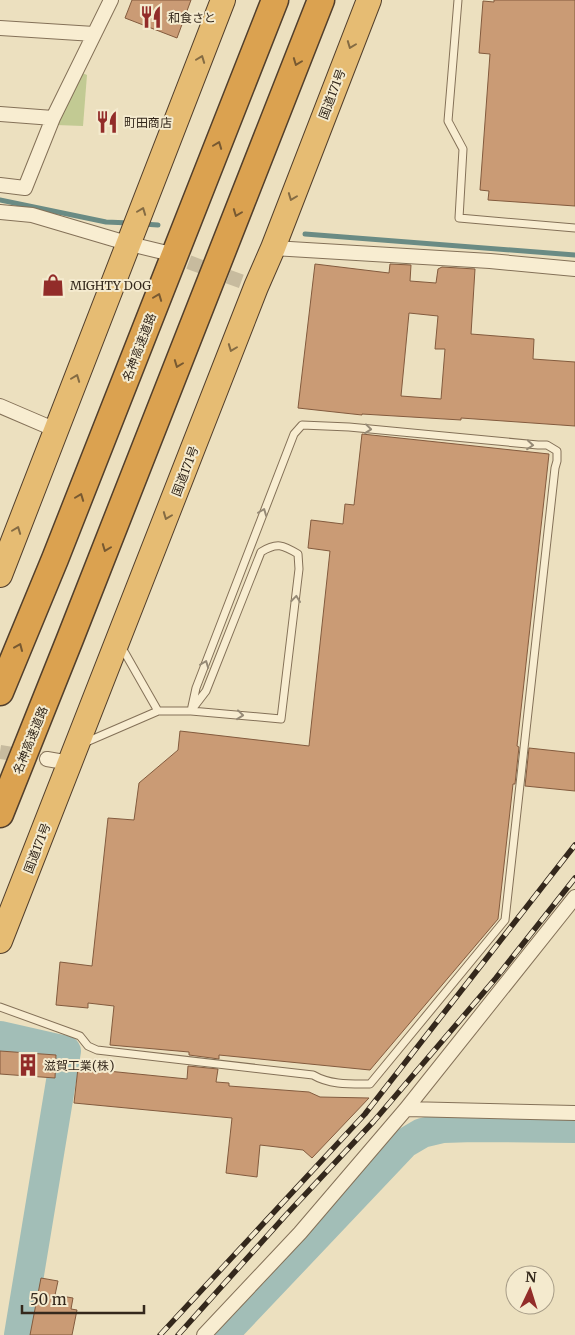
<svg xmlns="http://www.w3.org/2000/svg" width="575" height="1335" font-family="Merriweather,'Noto Sans JP',serif">
	<style>
		.green { fill: #c2ca93 }
		.lines { fill: none; stroke-linecap: round; stroke-linejoin: round }
		.stream { stroke: #6a8b84; stroke-width: 5 }
		.river { stroke: #a2beb7; stroke-width: 30 }
		.building { fill: #ca9b75; stroke: #835b3e; fill-rule: evenodd }
		.minor-tunnel { stroke: #c7bb9e; stroke-width: 14; stroke-dasharray: 14 7; stroke-linecap: butt }
		.service-casing { stroke: #847158; stroke-width: 9 }
		.minor-casing { stroke: #847158; stroke-width: 16 }
		.trunk-casing { stroke: #523f2c; stroke-width: 26 }
		.motorway-casing { stroke: #523f2c; stroke-width: 29 }
		.service { stroke: #f8edd1; stroke-width: 7 }
		.minor { stroke: #f8edd1; stroke-width: 14 }
		.trunk { stroke: #e6bc73; stroke-width: 24 }
		.motorway { stroke: #dba250; stroke-width: 26 }
		.rail-casing { stroke: #34281c; stroke-width: 5.5 }
		.rail { stroke: #f4eace; stroke-width: 4; stroke-dasharray: 11; stroke-linecap: butt }
		.oneway { stroke: #846b43 }
		.oneway2 { stroke: #775931 }
		.oneway3 { stroke: #968a76 }
		.labels { text-anchor: middle; dominant-baseline: central; stroke-width: 4; stroke-linejoin: round; paint-order: stroke }
		.poi-label { font-size: 12px; fill: #34281c; stroke: #f4eace; text-anchor: start }
		.street-label { font-size: 12px; fill: #34281c; stroke: #f4eace }
	</style>
	<rect width="100%" height="100%" fill="#ece0bf"/>
	<path class="green" d="M 80,72 L 87,75 L 83,126 L 56,125 Z"/>
	<g class="lines">
		<path class="stream" d="M 0,200 L 106,222 L 130,223
			M 143,224 L 158,225
			M 305,234 L 575,255"/>
		<path class="river" d="M 0,1036 L 66,1051 L 19,1335
			M 223,1335 L 405,1143 L 422,1133 L 443,1128 L 474,1127 L 575,1128"/>
	</g>
	<path class="building" d="M 132,0 L 191,0 L 177,38 L 125,18 Z
		M 494,0 L 575,0 L 575,206 L 488,200 L 489,191 L 480,190 L 490,54 L 479,53 L 483,1 L 494,2 Z
		M 315,264 L 389,273 L 390,264 L 411,265 L 410,281 L 436,283 L 438,269 L 442,267 L 475,269 L 471,334 L 534,339 L 533,359 L 575,362 L 575,426 L 461,418 L 461,420 L 362,414 L 362,415 L 298,408 ZM 409,313 L 438,316 L 435,349 L 445,349 L 441,399 L 401,396 Z
		M 362,434 L 549,454 L 517,746 L 519,747 L 515,784 L 513,784 L 498,919 L 370,1070 L 219,1055 L 219,1059 L 189,1055 L 189,1052 L 110,1045 L 114,1006 L 88,1003 L 88,1008 L 56,1005 L 60,962 L 92,966 L 108,818 L 134,820 L 139,783 L 178,750 L 180,731 L 309,746 L 330,551 L 308,548 L 311,520 L 343,524 L 345,504 L 354,505 Z
		M 529,748 L 575,753 L 575,791 L 525,786 Z
		M 0,1051 L 56,1055 L 55,1078 L 0,1074 Z
		M 188,1066 L 218,1069 L 216,1082 L 229,1083 L 229,1086 L 309,1092 L 320,1097 L 369,1098 L 312,1158 L 303,1150 L 260,1145 L 257,1177 L 226,1173 L 232,1118 L 74,1103 L 78,1068 L 187,1079 Z
		M 41,1278 L 58,1281 L 55,1295 L 73,1298 L 71,1309 L 77,1310 L 72,1335 L 30,1335 Z"/>
	<g class="lines">
		<path class="minor-tunnel" d="M 169,255 L 243,282
			M 0,752 L 47,759"/>
		<defs>
			<path id="service" d="M 458,0 L 448,121 L 463,149 L 459,218 L 575,228
				M 121,646 L 158,711 L 191,711 L 281,719 L 299,569 L 298,554 C 283,545 277,542 261,552 L 206,691 L 193,708
				M 84,743 L 158,711
				M 0,1007 L 80,1036 L 88,1046 L 97,1050 L 313,1075 C 330,1085 350,1084 370,1084 L 505,920 L 555,468 L 557,461 L 557,451 L 547,445 L 538,445 L 349,427 L 302,425 L 294,434 L 196,688 L 191,711"/>
			<path id="minor" d="M 0,28 L 94,34
				M 0,114 L 53,118
				M 0,185 L 25,188 L 53,118 L 111,0
				M 0,212 L 32,215 L 130,244 L 163,252
				M 273,248 L 490,261 L 575,269
				M 0,406 L 56,430
				M 47,759 L 70,763
				M 406,1109 L 575,897
				M 204,1335 L 300,1233 L 406,1109 L 575,1113"/>
			<path id="trunk" d="M 0,575 C 74,383 150,192 223,0
				M 0,941 L 256,287 L 273,248 L 369,0"/>
			<path id="motorway" d="M 0,692 L 55,559 L 275,0
				M 0,814 L 70,639 L 321,0"/>
		</defs>
		<use href="#service" class="service-casing"/>
		<use href="#minor" class="minor-casing"/>
		<use href="#trunk" class="trunk-casing"/>
		<use href="#motorway" class="motorway-casing"/>
		<use href="#service" class="service"/>
		<use href="#minor" class="minor"/>
		<use href="#trunk" class="trunk"/>
		<use href="#motorway" class="motorway"/>
		<defs>
			<path id="rail" d="M 160,1335 L 365,1114 L 575,845
				M 178,1335 L 286,1215 L 374,1121 L 496,978 L 575,878"/>
		</defs>
		<use href="#rail" class="rail-casing"/>
		<use href="#rail" class="rail"/>
	</g>
	<defs><path id="oneway-chevron" d="M-2-3.5L2.5 0L-2 3.5" fill="none" stroke-width="1.6" stroke-linecap="round" stroke-linejoin="round" transform="scale(1.25)"/></defs>
	<g class="oneway">
		<use href="#oneway-chevron" transform="translate(351 45) rotate(111)"/>
		<use href="#oneway-chevron" transform="translate(201 59) rotate(-69)"/>
		<use href="#oneway-chevron" transform="translate(292 197) rotate(111)"/>
		<use href="#oneway-chevron" transform="translate(142 211) rotate(-69)"/>
		<use href="#oneway-chevron" transform="translate(232 348) rotate(111)"/>
		<use href="#oneway-chevron" transform="translate(76 378) rotate(-69)"/>
		<use href="#oneway-chevron" transform="translate(167 516) rotate(111)"/>
		<use href="#oneway-chevron" transform="translate(17 530) rotate(-69)"/>
	</g>
	<g class="oneway2">
		<use href="#oneway-chevron" transform="translate(297 62) rotate(111)"/>
		<use href="#oneway-chevron" transform="translate(218 145) rotate(-69)"/>
		<use href="#oneway-chevron" transform="translate(237 213) rotate(111)"/>
		<use href="#oneway-chevron" transform="translate(158 297) rotate(-69)"/>
		<use href="#oneway-chevron" transform="translate(178 364) rotate(111)"/>
		<use href="#oneway-chevron" transform="translate(80 497) rotate(-69)"/>
		<use href="#oneway-chevron" transform="translate(106 548) rotate(111)"/>
		<use href="#oneway-chevron" transform="translate(19 647) rotate(-67)"/>
	</g>
	<g class="oneway3">
		<use href="#oneway-chevron" transform="translate(368 429) rotate(6)"/>
		<use href="#oneway-chevron" transform="translate(530 445) rotate(5)"/>
		<use href="#oneway-chevron" transform="translate(263 512) rotate(-69)"/>
		<use href="#oneway-chevron" transform="translate(296 599) rotate(-83)"/>
		<use href="#oneway-chevron" transform="translate(205 664) rotate(-69)"/>
		<use href="#oneway-chevron" transform="translate(240 715) rotate(6)"/>
	</g>
	<defs>
		<symbol id="restaurant-bare" viewBox="-9 -9 18 18"><path d="M-5-6h1v4h1v-4h1v4h1v-4h1v5L-1.5 .5V6h-2V.5L-5-1ZM5-6V6H3V1.5H1.5Q1.5-4 5-6Z" fill="#922c29" stroke="#f4eace" stroke-width="2.5" paint-order="stroke"/></symbol>
		<symbol id="shop-bare" viewBox="-9 -9 18 18"><path d="M-5-2.5h2.3a2.7 3.5 0 0 1 5.4 0H5L5.5 6h-11ZM-1.5-2.5h3a1.5 2.3 0 0 0-3 0Z" fill="#922c29" stroke="#f4eace" stroke-width="2.5" paint-order="stroke"/></symbol>
		<symbol id="building-bare" viewBox="-9 -9 18 18"><path d="M-4-6H4V6H1V3H-1V6H-4ZM-2.5-4.3h1.7v1.8h-1.7ZM.8-4.3h1.7v1.8H.8ZM-2.5-1h1.7V.8h-1.7ZM.8-1h1.7V.8H.8Z" fill="#922c29" stroke="#f4eace" stroke-width="2.5" paint-order="stroke"/></symbol>
	</defs>
	<g fill-rule="evenodd">
		<use href="#restaurant-bare" x="135" y="1" width="32" height="32"/>
		<use href="#restaurant-bare" x="91" y="106" width="32" height="32"/>
		<use href="#shop-bare" x="37" y="269" width="32" height="32"/>
		<use href="#building-bare" x="12" y="1049" width="32" height="32"/>
	</g>
	<g class="labels">
		<g class="poi-label">
			<text x="168" y="17">和食さと</text>
			<text x="124" y="122">町田商店</text>
			<text x="70" y="285">MIGHTY DOG</text>
			<text x="44" y="1065">滋賀工業(株)</text>
		</g>
		<g class="street-label">
			<text transform="translate(332 94) rotate(-69)">国道171号</text>
			<text transform="translate(139 347) rotate(-69)">名神高速道路</text>
			<text transform="translate(185 471) rotate(-69)">国道171号</text>
			<text transform="translate(30 740) rotate(-68)">名神高速道路</text>
			<text transform="translate(37 848) rotate(-69)">国道171号</text>
		</g>
	</g>
	<g transform="translate(530 1290) rotate(4)"><circle r="24" fill="#f4eace" stroke="#a79c87"/>
	<path d="M0-4L9 19L0 12L-9 19Z" fill="#922c29"/>
	<text y="-8" font-size="14" font-weight="bold" text-anchor="middle" fill="#34281c">N</text>
	</g>
	<path d="M22 1305v8h122v-8" fill="none" stroke="#34281c" stroke-width="2.5"/>
	<text x="30" y="1305" font-size="15" fill="#34281c" stroke="#f4eace" stroke-width="4" paint-order="stroke">50 m</text>
</svg>
